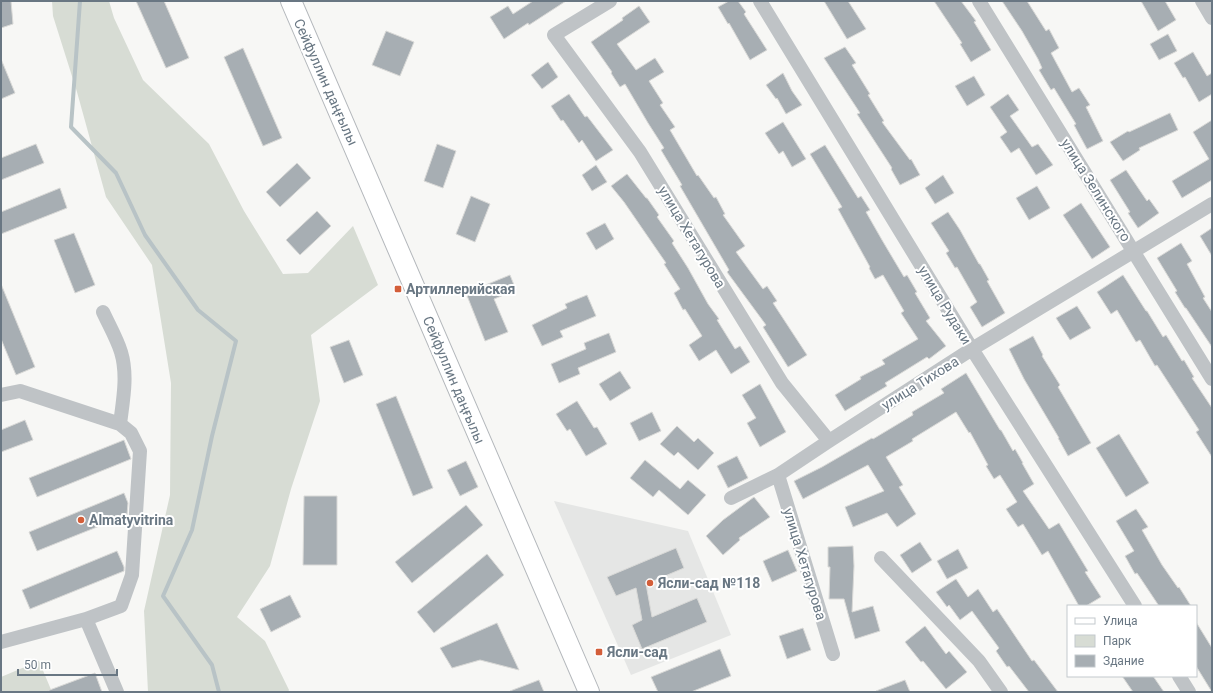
<svg xmlns="http://www.w3.org/2000/svg" width="1213" height="693" font-family="Roboto,sans-serif">
	<style>
		.built { fill: #e5e6e5 }
		.green { fill: #d7dcd4 }
		.lines { fill: none; stroke-linecap: round; stroke-linejoin: round }
		.stream { stroke: #b8c3c6; stroke-width: 4 }
		.building { fill: #a7aeb3; stroke: #d9d9d7 }
		.secondary-casing { stroke: #b4b8bc; stroke-width: 22 }
		.minor { stroke: #bfc3c6; stroke-width: 14 }
		.secondary { stroke: #fff; stroke-width: 20 }
		.poi-dot { fill: #d35e39; stroke: #fff; stroke-width: 1.5 }
		.labels { text-anchor: middle; dominant-baseline: central; stroke-width: 4; stroke-linejoin: round; paint-order: stroke }
		.street-label { font-size: 14px; fill: #697783; stroke: #fff }
		.poi-label { font-size: 14px; font-weight: bold; fill: #697783; stroke: #fff; text-anchor: start }
	</style>
	<rect width="100%" height="100%" fill="#f7f7f5"/>
	<path class="built" d="M 554,501 L 688,531 L 731,635 L 631,675 Z"/>
	<path class="green" d="M 52,1 L 109,1 L 114,18 L 143,80 L 209,144 L 244,211 L 283,274 L 308,273 L 353,226 L 378,285 L 311,335 L 320,401 L 291,489 L 270,566 L 237,617 L 265,641 L 289,690 L 288,692 L 148,692 L 144,611 L 170,495 L 171,383 L 152,265 L 106,197 L 77,92 L 53,16 Z
		M 39,661 L 52,692 L 1,692 L 1,677 Z"/>
	<g class="lines">
		<path class="stream" d="M 80,1 L 71,127 L 116,173 L 145,235 L 198,310 L 236,341 L 212,436 L 192,530 L 163,596 L 212,665 L 219,692"/>
	</g>
	<path class="building" d="M 1,1 L 11,1 L 13,24 L 1,28 Z
		M 136,1 L 164,1 L 189,58 L 166,68 Z
		M 533,1 L 566,1 L 529,25 L 528,23 L 504,39 L 490,17 L 508,6 L 513,14 Z
		M 729,1 L 738,1 L 746,12 L 744,14 L 767,50 L 750,60 L 729,23 L 728,24 L 718,7 Z
		M 824,1 L 848,1 L 866,29 L 847,39 Z
		M 934,1 L 961,1 L 976,21 L 974,22 L 991,50 L 971,62 L 960,44 L 962,43 Z
		M 1002,1 L 1027,1 L 1046,31 L 1049,29 L 1059,48 L 1051,53 L 1072,92 L 1079,88 L 1090,105 L 1086,107 L 1103,141 L 1087,149 L 1074,125 L 1076,124 L 1054,88 L 1051,90 L 1039,70 L 1042,68 L 1038,59 L 1022,31 Z
		M 1141,1 L 1165,1 L 1176,20 L 1158,31 Z
		M 639,6 L 650,22 L 617,44 L 636,70 L 655,58 L 664,72 L 649,81 L 663,103 L 660,105 L 675,127 L 670,130 L 697,176 L 698,175 L 714,198 L 716,197 L 725,214 L 723,215 L 745,246 L 736,252 L 763,289 L 767,286 L 777,301 L 773,303 L 807,355 L 788,367 L 763,327 L 766,325 L 727,272 L 729,270 L 680,186 L 682,185 L 661,150 L 664,148 L 648,123 L 625,84 L 620,87 L 611,73 L 612,72 L 591,42 L 623,20 L 622,18 Z
		M 386,31 L 414,42 L 400,76 L 372,65 Z
		M 1168,34 L 1177,51 L 1159,60 L 1150,44 Z
		M 845,47 L 856,63 L 852,65 L 870,94 L 868,95 L 884,121 L 882,122 L 910,160 L 911,159 L 920,175 L 900,185 L 891,169 L 892,168 L 857,114 L 860,113 L 824,58 Z
		M 243,48 L 282,138 L 263,146 L 224,57 Z
		M 1193,52 L 1207,76 L 1212,73 L 1212,94 L 1199,102 L 1185,77 L 1183,78 L 1174,63 Z
		M 1,59 L 15,93 L 1,99 Z
		M 548,62 L 558,77 L 542,89 L 531,75 Z
		M 783,73 L 792,91 L 802,105 L 786,114 L 777,98 L 776,99 L 766,85 Z
		M 974,76 L 985,95 L 967,106 L 955,86 Z
		M 569,94 L 585,117 L 587,116 L 613,150 L 596,161 L 582,140 L 579,143 L 563,120 L 561,121 L 551,106 Z
		M 1008,94 L 1019,110 L 1010,116 L 1032,147 L 1038,144 L 1053,165 L 1036,175 L 1019,148 L 1011,153 L 1000,137 L 1007,132 L 990,107 Z
		M 1170,113 L 1178,130 L 1139,148 L 1140,150 L 1123,161 L 1110,142 L 1128,131 L 1129,132 Z
		M 1212,120 L 1212,180 L 1182,198 L 1172,181 L 1209,159 L 1193,132 Z
		M 783,122 L 806,159 L 792,167 L 783,151 L 779,154 L 765,133 Z
		M 36,144 L 44,163 L 1,180 L 1,158 Z
		M 437,144 L 456,151 L 443,188 L 424,181 Z
		M 825,145 L 858,198 L 861,196 L 870,210 L 866,212 L 882,240 L 904,277 L 907,275 L 917,292 L 915,293 L 930,318 L 926,321 L 946,346 L 929,359 L 927,357 L 885,383 L 887,386 L 845,411 L 835,395 L 861,379 L 860,377 L 885,364 L 882,360 L 918,339 L 901,313 L 904,311 L 883,275 L 875,279 L 869,268 L 870,267 L 838,209 L 842,207 L 810,154 Z
		M 297,163 L 311,178 L 280,207 L 266,192 Z
		M 596,165 L 607,182 L 592,191 L 582,175 Z
		M 1126,170 L 1147,201 L 1149,199 L 1159,213 L 1138,228 L 1128,213 L 1130,212 L 1110,180 Z
		M 627,174 L 646,198 L 647,198 L 659,215 L 657,217 L 674,241 L 672,243 L 688,268 L 708,304 L 719,319 L 717,320 L 735,349 L 740,346 L 750,362 L 731,374 L 716,350 L 699,361 L 689,345 L 702,336 L 685,309 L 683,310 L 674,293 L 680,289 L 664,264 L 666,263 L 624,202 L 611,186 Z
		M 943,175 L 954,193 L 935,204 L 925,188 Z
		M 1037,186 L 1050,208 L 1029,220 L 1016,198 Z
		M 60,188 L 67,208 L 1,234 L 1,212 Z
		M 471,196 L 490,204 L 475,242 L 456,234 Z
		M 1081,203 L 1110,247 L 1092,259 L 1063,215 Z
		M 317,211 L 331,226 L 300,255 L 286,240 Z
		M 948,212 L 960,230 L 979,264 L 980,264 L 989,280 L 987,281 L 1005,313 L 982,327 L 970,307 L 977,302 L 957,267 L 955,268 L 946,253 L 949,251 L 931,223 Z
		M 605,223 L 614,239 L 596,250 L 586,233 Z
		M 1212,228 L 1212,256 L 1200,236 Z
		M 74,233 L 95,285 L 75,293 L 54,240 Z
		M 1181,243 L 1192,261 L 1187,264 L 1205,297 L 1203,298 L 1212,312 L 1212,347 L 1186,308 L 1185,308 L 1175,292 L 1177,291 L 1157,258 Z
		M 510,275 L 516,290 L 494,299 L 508,332 L 485,341 L 466,293 Z
		M 1123,275 L 1146,311 L 1147,311 L 1163,337 L 1166,335 L 1182,361 L 1184,360 L 1194,377 L 1192,378 L 1212,408 L 1212,457 L 1196,432 L 1199,430 L 1157,365 L 1155,366 L 1140,340 L 1136,342 L 1117,310 L 1111,314 L 1097,292 Z
		M 1,284 L 35,367 L 16,375 L 1,339 Z
		M 587,295 L 596,316 L 560,331 L 563,337 L 542,346 L 532,325 L 567,308 L 565,304 Z
		M 1077,306 L 1091,328 L 1070,340 L 1056,318 Z
		M 609,333 L 616,352 L 578,368 L 580,374 L 559,383 L 551,364 L 586,349 L 584,343 Z
		M 1033,336 L 1043,355 L 1042,356 L 1060,385 L 1058,387 L 1091,443 L 1068,456 L 1058,438 L 1059,438 L 1024,379 L 1009,349 Z
		M 349,340 L 363,375 L 344,383 L 330,347 Z
		M 620,371 L 631,388 L 610,401 L 599,384 Z
		M 966,373 L 1000,430 L 1001,430 L 1013,451 L 1015,449 L 1023,463 L 1022,463 L 1034,484 L 1023,491 L 1049,529 L 1059,523 L 1088,571 L 1085,572 L 1101,597 L 1086,606 L 1079,606 L 1048,551 L 1042,555 L 1023,524 L 1018,527 L 1006,509 L 1017,502 L 1000,475 L 994,479 L 986,466 L 988,465 L 970,432 L 969,433 L 956,412 L 912,439 L 913,441 L 886,457 L 903,485 L 899,487 L 916,514 L 897,527 L 887,513 L 853,527 L 845,507 L 884,491 L 868,465 L 803,499 L 794,481 L 822,467 L 872,438 L 873,439 L 913,415 L 912,412 L 944,393 L 941,389 Z
		M 760,384 L 786,432 L 760,447 L 747,423 L 756,418 L 742,395 Z
		M 396,396 L 433,488 L 413,496 L 376,404 Z
		M 577,401 L 594,428 L 597,427 L 607,444 L 586,456 L 570,429 L 567,431 L 556,414 Z
		M 652,412 L 661,431 L 639,441 L 630,423 Z
		M 25,420 L 33,440 L 1,452 L 1,430 Z
		M 677,426 L 694,442 L 698,438 L 714,453 L 698,470 L 678,452 L 674,456 L 660,444 Z
		M 1119,434 L 1149,483 L 1126,497 L 1096,448 Z
		M 124,440 L 131,459 L 37,497 L 29,478 Z
		M 737,456 L 748,478 L 728,488 L 717,466 Z
		M 645,460 L 680,489 L 688,480 L 706,495 L 688,515 L 659,490 L 653,497 L 630,478 Z
		M 466,461 L 478,487 L 460,496 L 447,470 Z
		M 124,493 L 128,503 L 127,515 L 37,551 L 29,532 Z
		M 304,496 L 337,496 L 337,565 L 303,565 Z
		M 754,497 L 770,517 L 739,538 L 740,540 L 723,555 L 706,536 L 723,520 Z
		M 466,505 L 483,525 L 412,583 L 395,562 Z
		M 1136,509 L 1148,527 L 1142,530 L 1162,565 L 1178,588 L 1179,587 L 1191,606 L 1159,606 L 1137,573 L 1135,574 L 1125,556 L 1134,551 L 1116,521 Z
		M 920,542 L 932,560 L 912,573 L 900,555 Z
		M 853,546 L 854,566 L 852,612 L 873,606 L 880,631 L 855,639 L 844,599 L 829,599 L 830,567 L 828,567 L 828,547 Z
		M 676,548 L 684,568 L 646,584 L 652,617 L 697,598 L 707,622 L 642,649 L 632,625 L 642,620 L 636,588 L 616,596 L 607,577 Z
		M 958,549 L 968,568 L 947,579 L 937,561 Z
		M 788,550 L 797,571 L 772,582 L 763,561 Z
		M 117,551 L 124,567 L 124,571 L 30,609 L 22,590 Z
		M 487,554 L 504,575 L 434,633 L 417,612 Z
		M 956,579 L 968,597 L 978,589 L 993,612 L 997,609 L 1032,661 L 1034,660 L 1058,692 L 1029,692 L 1009,666 L 1007,667 L 996,651 L 999,648 L 972,611 L 960,620 L 949,605 L 947,607 L 936,592 Z
		M 290,595 L 301,617 L 271,632 L 260,609 Z
		M 1196,622 L 1212,648 L 1212,692 L 1196,666 Z
		M 497,623 L 519,670 L 480,660 L 452,668 L 440,648 Z
		M 925,626 L 946,654 L 949,651 L 967,672 L 946,689 L 923,661 L 921,662 L 905,642 Z
		M 803,628 L 811,650 L 787,659 L 779,636 Z
		M 720,649 L 731,676 L 691,692 L 658,692 L 651,677 Z
		M 95,673 L 102,692 L 48,692 L 47,691 Z
		M 1122,676 L 1153,676 L 1164,692 L 1133,692 Z
		M 539,680 L 544,692 L 510,692 L 510,691 Z
		M 905,680 L 910,692 L 876,692 L 876,691 Z"/>
	<g class="lines">
		<defs>
			<path id="secondary" d="M 291,1 L 589,692"/>
		</defs>
		<use href="#secondary" class="secondary-casing"/>
		<path class="minor" d="M 610,1 L 554,35 L 640,152 L 782,383 L 829,441
			M 760,1 L 972,349 L 1135,606
			M 979,1 L 1212,379
			M 1202,1 L 1212,18
			M 103,312 C 109,325 117,339 121,352 C 128,375 123,400 120,424
			M 1,395 L 20,391 L 120,424 L 131,433 L 140,451 L 132,575 L 121,606 L 86,619
			M 778,475 L 833,654
			M 731,498 L 778,475 L 829,441 L 972,349 L 1212,204
			M 881,558 L 979,661 L 1001,692
			M 1,642 L 86,619 L 117,692
			M 1179,676 L 1189,692"/>
		<use href="#secondary" class="secondary"/>
	</g>
	<g class="poi-dot">
		<rect x="394" y="285" width="8" height="8" rx="2"/>
		<circle cx="81" cy="520" r="4"/>
		<circle cx="650" cy="583" r="4"/>
		<rect x="595" y="648" width="8" height="8" rx="2"/>
	</g>
	<g class="labels">
		<g class="street-label">
			<text transform="translate(326 82) rotate(66)">Сейфуллин даңғылы</text>
			<text transform="translate(1096 190) rotate(58)">улица Зелинского</text>
			<text transform="translate(692 237) rotate(59)">улица Хетагурова</text>
			<text transform="translate(945 305) rotate(59)">улица Рудаки</text>
			<text transform="translate(454 380) rotate(67)">Сейфуллин даңғылы</text>
			<text transform="translate(920 383) rotate(-32)">улица Тихова</text>
			<text transform="translate(805 564) rotate(73)">улица Хетагурова</text>
		</g>
		<g class="poi-label">
			<text x="406" y="289">Артиллерийская</text>
			<text x="89" y="520">Almatyvitrina</text>
			<text x="658" y="583">Ясли-сад №118</text>
			<text x="607" y="652">Ясли-сад</text>
		</g>
	</g>
	<rect width="1213" height="693" fill="none" stroke="#697783" stroke-width="4"/>
	<rect x="1067" y="605" width="130" height="72" fill="#ffffff" stroke="#c3c9cd"/>
	<rect x="1075" y="618" width="20" height="6" fill="#ffffff" stroke="#c3c9cd"/>
	<text x="1103" y="625" font-size="12" fill="#697783">Улица</text>
	<rect x="1075" y="635" width="20" height="12" fill="#d7dcd4" stroke="#c3c9cd"/>
	<text x="1103" y="645" font-size="12" fill="#697783">Парк</text>
	<rect x="1075" y="655" width="20" height="12" fill="#a7aeb3" stroke="#c3c9cd"/>
	<text x="1103" y="665" font-size="12" fill="#697783">Здание</text>
	<path d="M18 669v6h99v-6" fill="none" stroke="#697783" stroke-width="2"/>
	<text x="24" y="669" font-size="12" fill="#697783" stroke="#ffffff" stroke-width="3" paint-order="stroke">50 m</text>
</svg>
